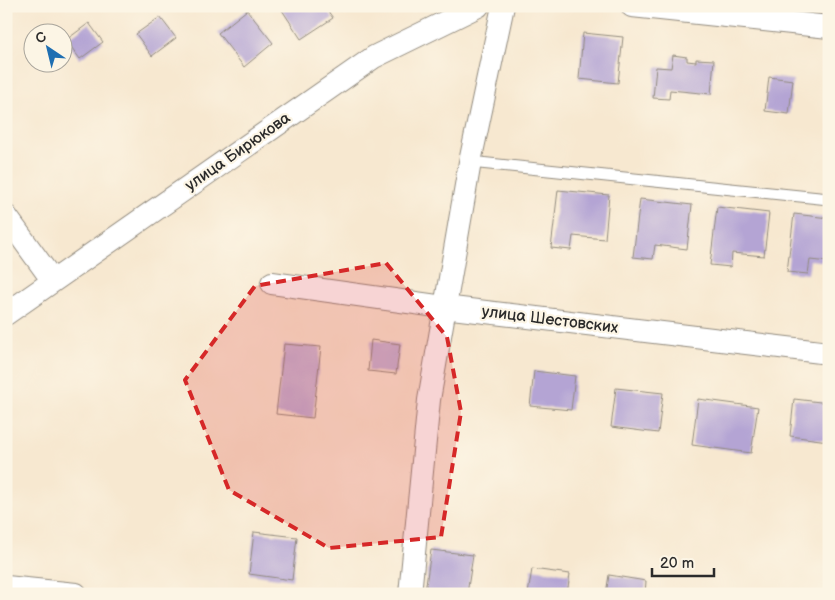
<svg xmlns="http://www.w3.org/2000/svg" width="835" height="600" font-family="'Balsamiq Sans',sans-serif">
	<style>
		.building { fill: #b4a4d4 }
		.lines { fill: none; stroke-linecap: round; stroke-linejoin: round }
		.lane-casing { stroke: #918a7e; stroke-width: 13 }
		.street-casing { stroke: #918a7e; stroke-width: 24 }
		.lane { stroke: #fff; stroke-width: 11 }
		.street { stroke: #fff; stroke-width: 22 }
		.marked { fill: #d62828; fill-opacity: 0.2; stroke: #d62828; stroke-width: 4; stroke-dasharray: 10 6; stroke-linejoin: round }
		.labels { text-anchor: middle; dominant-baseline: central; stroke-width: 4.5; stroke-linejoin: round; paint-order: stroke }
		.street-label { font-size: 16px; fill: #2b2b2b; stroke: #fcf5e5 }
	</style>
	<rect width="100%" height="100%" fill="#fcf5e5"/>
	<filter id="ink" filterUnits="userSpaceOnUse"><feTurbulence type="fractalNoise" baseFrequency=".02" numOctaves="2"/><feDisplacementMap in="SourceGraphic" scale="10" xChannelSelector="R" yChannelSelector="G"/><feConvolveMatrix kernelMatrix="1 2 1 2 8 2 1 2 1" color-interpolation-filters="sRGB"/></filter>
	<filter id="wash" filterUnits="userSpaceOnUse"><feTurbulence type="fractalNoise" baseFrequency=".0096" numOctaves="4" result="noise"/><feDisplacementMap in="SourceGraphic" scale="20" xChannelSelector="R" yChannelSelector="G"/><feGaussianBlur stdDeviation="1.12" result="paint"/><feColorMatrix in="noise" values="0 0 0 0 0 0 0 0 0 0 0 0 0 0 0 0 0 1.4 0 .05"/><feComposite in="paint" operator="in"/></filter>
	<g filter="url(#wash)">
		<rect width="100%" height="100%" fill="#f7e8d0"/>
		<g id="blocks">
			<path class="building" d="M 287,6 L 324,6 L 333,18 L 301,39 L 282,10 Z
				M 247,10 L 273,43 L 244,67 L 218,33 Z
				M 160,17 L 176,38 L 152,56 L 136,34 Z
				M 89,23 L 103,42 L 80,59 L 66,40 Z
				M 583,33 L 623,37 L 618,83 L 579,79 Z
				M 673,55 L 687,57 L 687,61 L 696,62 L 696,59 L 714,60 L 711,94 L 670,90 L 669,99 L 653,98 L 656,67 L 671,68 Z
				M 769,77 L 793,80 L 789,114 L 765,111 Z
				M 558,190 L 609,195 L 605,239 L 573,236 L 571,250 L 551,248 Z
				M 640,199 L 692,205 L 687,249 L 655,245 L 653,259 L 633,257 Z
				M 717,207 L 769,213 L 764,256 L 732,253 L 731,267 L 710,265 Z
				M 794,214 L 829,218 L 829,262 L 810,260 L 808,274 L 787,272 Z
				M 371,340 L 400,344 L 396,374 L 368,371 Z
				M 284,344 L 321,347 L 313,418 L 276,414 Z
				M 534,371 L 575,376 L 571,410 L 530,406 Z
				M 616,388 L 663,393 L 658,433 L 611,427 Z
				M 698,399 L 758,407 L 751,453 L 692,445 Z
				M 794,399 L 829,403 L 828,441 L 790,436 Z
				M 254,532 L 297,537 L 292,580 L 249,574 Z
				M 431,550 L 473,555 L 467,594 L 425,592 Z
				M 532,569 L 570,574 L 567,594 L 528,594 Z
				M 609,575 L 646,581 L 645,594 L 606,594 Z"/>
		</g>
	</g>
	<g filter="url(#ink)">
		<use href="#blocks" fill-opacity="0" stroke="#918a7e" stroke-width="1"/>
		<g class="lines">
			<defs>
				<path id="lane" d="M 470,162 L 829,199"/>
				<path id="street" d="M 632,6 L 829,27
					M 6,216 L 53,281
					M 272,283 L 444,307 L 829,353
					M 6,314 L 374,57 L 478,6
					M 6,587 L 76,594
					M 410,594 L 429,400 L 470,162 L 503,6"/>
			</defs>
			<use href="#lane" class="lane-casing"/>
			<use href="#street" class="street-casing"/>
			<use href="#lane" class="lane"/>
			<use href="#street" class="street"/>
		</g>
	</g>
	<path class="marked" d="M 386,263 L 447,337 L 461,412 L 441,537 L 329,548 L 229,490 L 185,380 L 255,286 Z"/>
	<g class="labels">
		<g class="street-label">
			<text transform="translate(238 152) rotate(-35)">улица Бирюкова</text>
			<text transform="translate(550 320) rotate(7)">улица Шестовских</text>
		</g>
	</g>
	<rect width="835" height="600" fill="none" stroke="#fcf5e5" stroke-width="25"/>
	<g transform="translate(48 48) rotate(325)"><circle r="24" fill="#fcf5e5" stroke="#a8a49b"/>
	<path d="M0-4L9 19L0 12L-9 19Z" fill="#1f6fb2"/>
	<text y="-8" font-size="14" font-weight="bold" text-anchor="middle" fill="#2b2b2b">С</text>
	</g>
	<path d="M652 568v8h62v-8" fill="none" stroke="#2b2b2b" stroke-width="2.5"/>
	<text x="660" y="568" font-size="15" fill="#2b2b2b" stroke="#fcf5e5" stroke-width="4" paint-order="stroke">20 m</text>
</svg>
